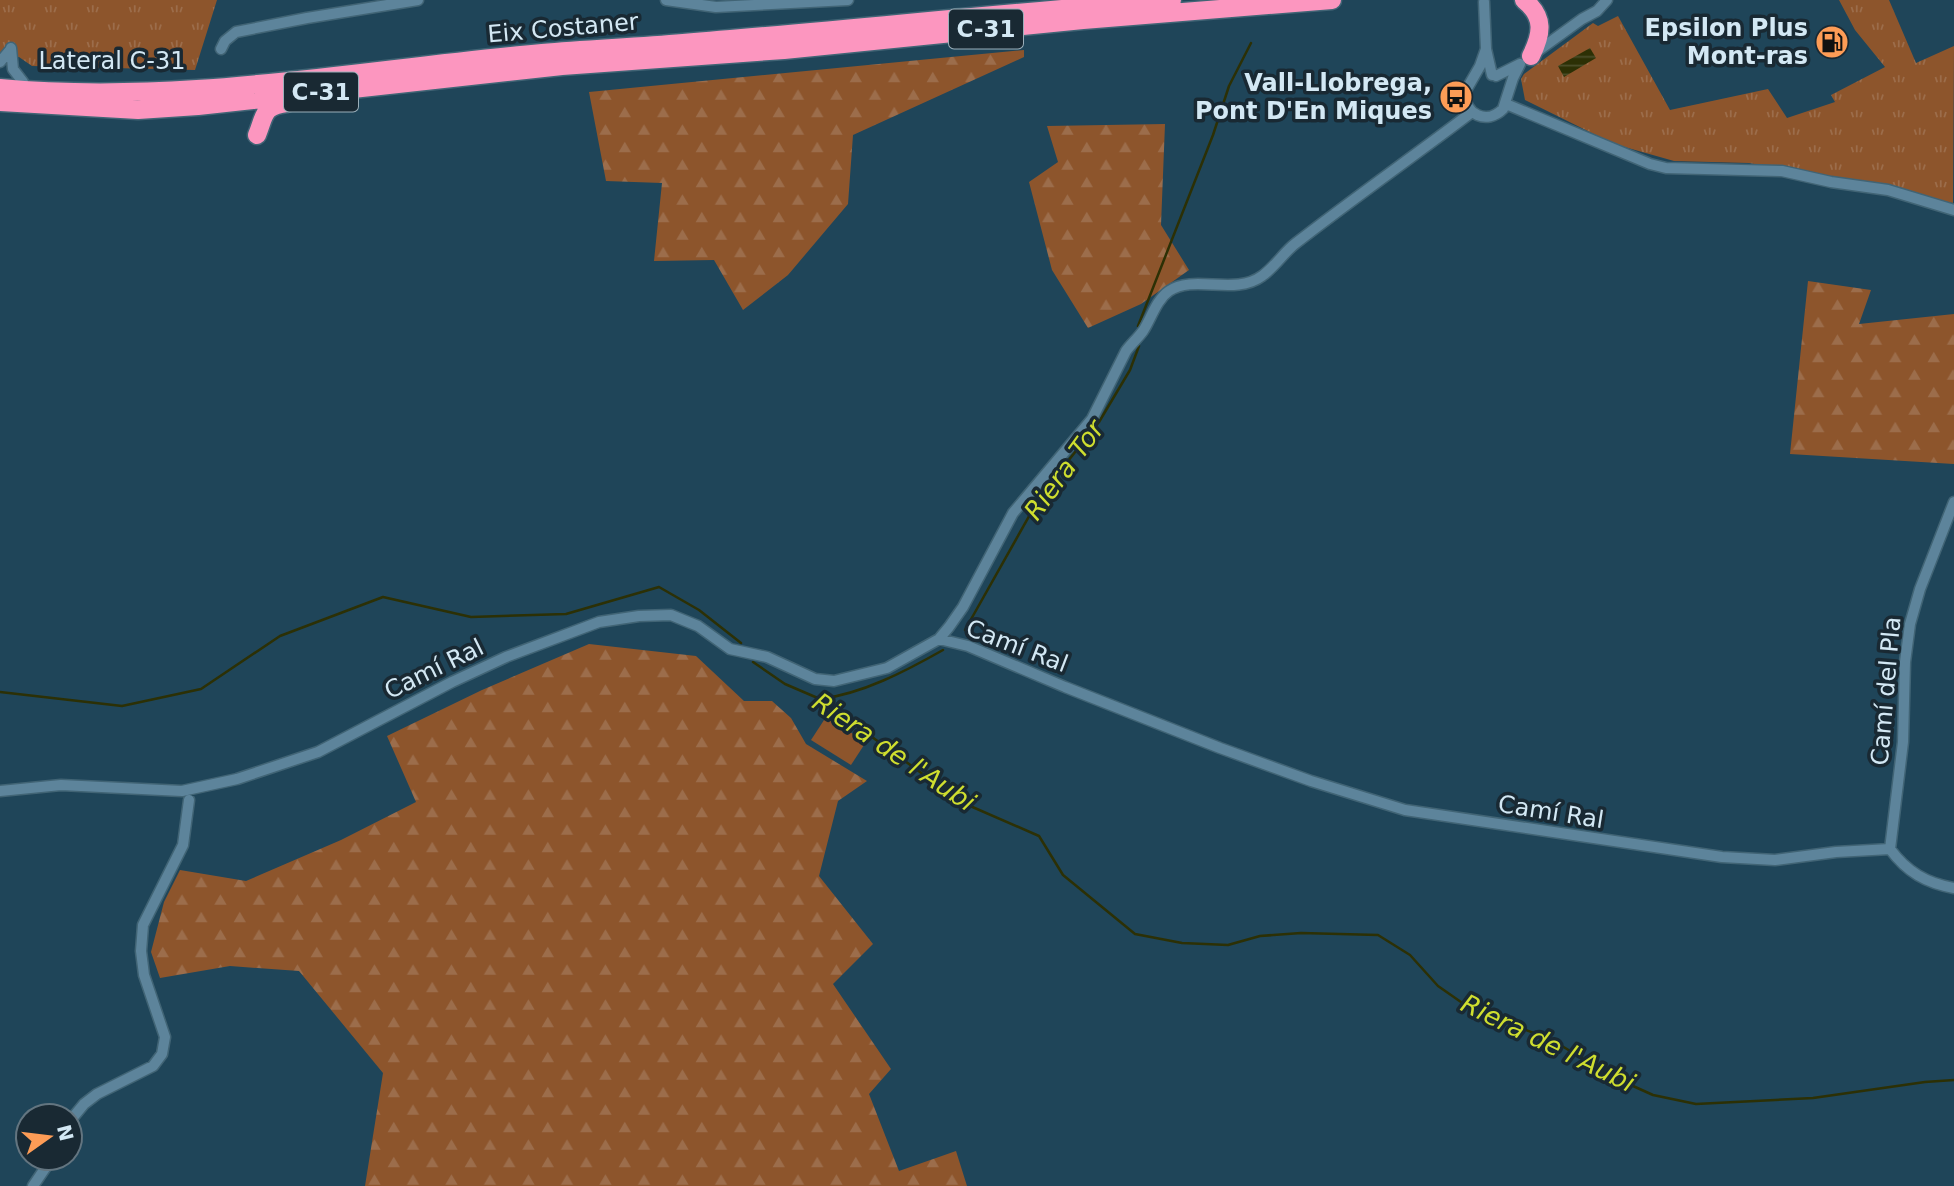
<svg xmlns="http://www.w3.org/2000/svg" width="1954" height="1186" font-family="'DejaVu Sans',sans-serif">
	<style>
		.grass { fill: url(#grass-tufts) }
		.forest { fill: url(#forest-firs) }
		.pitch { fill: #8d552c }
		.water { fill: url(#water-rules) }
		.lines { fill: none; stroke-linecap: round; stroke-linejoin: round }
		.stream { stroke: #2c3005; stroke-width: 2.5 }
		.street-casing { stroke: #416475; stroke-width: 13 }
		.highway-casing { stroke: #416475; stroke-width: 21 }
		.street { stroke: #5d849b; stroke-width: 10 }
		.highway { stroke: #fc96bf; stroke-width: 18 }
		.labels { text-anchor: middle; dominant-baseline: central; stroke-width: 7; stroke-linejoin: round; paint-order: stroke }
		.shield { fill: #192933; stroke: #9bafba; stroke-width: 2 }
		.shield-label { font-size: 23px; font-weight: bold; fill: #d3e8f4 }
		.street-label { font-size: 24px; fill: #d3e8f4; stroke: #192933 }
		.poi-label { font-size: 24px; font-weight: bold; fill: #d3e8f4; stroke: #192933; text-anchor: end }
		.water-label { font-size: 26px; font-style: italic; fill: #cfde2f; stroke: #192933 }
	</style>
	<defs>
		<pattern id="grass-tufts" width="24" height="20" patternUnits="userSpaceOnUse" patternTransform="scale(1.75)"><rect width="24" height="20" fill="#8d552c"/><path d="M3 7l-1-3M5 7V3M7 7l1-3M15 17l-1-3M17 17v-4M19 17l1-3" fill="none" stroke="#9c6d4b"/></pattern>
		<pattern id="forest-firs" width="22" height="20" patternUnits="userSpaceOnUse" patternTransform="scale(1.75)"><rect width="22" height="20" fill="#8d552c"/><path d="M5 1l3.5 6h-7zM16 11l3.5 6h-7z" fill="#9c6d4b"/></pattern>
		<pattern id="water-rules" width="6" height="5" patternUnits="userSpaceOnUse" patternTransform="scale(1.75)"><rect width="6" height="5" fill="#2c3005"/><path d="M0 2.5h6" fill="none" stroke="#4a4e2a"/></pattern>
	</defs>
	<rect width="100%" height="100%" fill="#1f4559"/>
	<path class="grass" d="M 0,0 L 217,0 L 195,70 L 32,66 L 19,57 L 0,57 Z
		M 1839,0 L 1889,0 L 1916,63 L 1954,46 L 1953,203 L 1749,163 L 1674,161 L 1614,144 L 1525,100 L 1521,79 L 1524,74 L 1593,23 L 1598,26 L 1618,16 L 1670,110 L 1768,89 L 1787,118 L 1835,102 L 1831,95 L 1885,67 L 1855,30 Z"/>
	<path class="forest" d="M 1024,50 L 1024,57 L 853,135 L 848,204 L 788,275 L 743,310 L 714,260 L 654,261 L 662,183 L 606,181 L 589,92 Z
		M 1165,124 L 1161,225 L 1189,270 L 1141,304 L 1088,328 L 1052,270 L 1029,182 L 1058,162 L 1047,126 Z
		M 1808,281 L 1871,290 L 1859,324 L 1954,314 L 1954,464 L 1790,454 Z
		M 589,644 L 696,656 L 744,701 L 772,701 L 791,718 L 806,744 L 867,781 L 838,801 L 819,876 L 873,944 L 833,984 L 891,1069 L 869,1094 L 899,1171 L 956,1151 L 967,1186 L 365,1186 L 383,1073 L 299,971 L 230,966 L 160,978 L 151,952 L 164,902 L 180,870 L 246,881 L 341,840 L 416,802 L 387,736 L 482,690 Z"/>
	<path class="pitch" d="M 826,717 L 866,742 L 851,765 L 811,740 Z"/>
	<path class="water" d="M 1590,48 L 1596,58 L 1564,77 L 1558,66 Z"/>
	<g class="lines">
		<path class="stream" d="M 1138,326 L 1213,135 L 1229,86 L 1251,43
			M 965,630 L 1041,495 L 1099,422 L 1130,370 L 1139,346
			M 753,662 L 785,684 L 820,699 L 961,802 L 1039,836 L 1063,875 L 1135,934 L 1182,943 L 1228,945 L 1260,936 L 1301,933 L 1378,935 L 1410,955 L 1438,986 L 1471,1009 L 1552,1040 L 1613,1077 L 1653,1095 L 1696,1104 L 1813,1098 L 1925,1082 L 1954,1080
			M 0,692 L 122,706 L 201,689 L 280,636 L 383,597 L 471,617 L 566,614 L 659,587 L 699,610 L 741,643
			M 820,699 C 862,694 906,671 943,650"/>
		<defs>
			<path id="street" d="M 666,0 L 716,7 L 848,0
				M 1484,2 L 1486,49 L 1492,75
				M 11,48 L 13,69 L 23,82
				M 221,49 L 225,41 L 236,32 L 307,18 L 418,0
				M 1486,49 L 1480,66 L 1465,92 C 1464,115 1487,125 1503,109 L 1513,78 L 1520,64
				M 1535,53 L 1582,19 L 1597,11 L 1607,0
				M 0,62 L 11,49
				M 1496,76 L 1520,64
				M 1506,104 L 1650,164 L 1666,168 L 1782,171 L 1831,182 L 1888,190 L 1954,210
				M 939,639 L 968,646 L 1065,687 L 1220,748 L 1311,781 L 1405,810 L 1722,857 L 1775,860 L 1836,852 L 1890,849 C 1907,872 1926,883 1954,888
				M 0,791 L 61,785 L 182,791 L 237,779 L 318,752 L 452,682 L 506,657 L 599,622 L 639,616 L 671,615 L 698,626 L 730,649 L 767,657 L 815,679 L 834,681 L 887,668 L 939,639 L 949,627 L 963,607 L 1013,513 L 1092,419 L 1126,351 C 1131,344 1138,338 1143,331 C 1151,319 1156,300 1169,291 C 1194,274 1235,296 1262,276 C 1275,267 1284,252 1296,243 C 1354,198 1414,156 1472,112
				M 1890,849 L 1903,742 L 1905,662 L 1910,624 L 1920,589 L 1954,502
				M 70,1121 L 84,1104 L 97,1094 L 153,1066 L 162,1054 L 165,1037 L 144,975 L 141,951 L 143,925 L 183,845 L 189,800
				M 33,1186 L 52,1158"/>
			<path id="highway" d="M 1524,0 C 1545,17 1542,34 1531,56
				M 0,88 C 182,105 361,69 542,53 C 589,49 636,47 683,43 C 846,30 1009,12 1172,0
				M 0,102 L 138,110 L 198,106 L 562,66 L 784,50 L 1083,20 L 1332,0
				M 257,135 C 265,116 262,106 287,103"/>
		</defs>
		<use href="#street" class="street-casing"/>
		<use href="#highway" class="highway-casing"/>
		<use href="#street" class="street"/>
		<use href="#highway" class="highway"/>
	</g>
	<defs>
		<symbol id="fuel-disc" viewBox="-11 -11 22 22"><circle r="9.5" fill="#fd9c56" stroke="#192933"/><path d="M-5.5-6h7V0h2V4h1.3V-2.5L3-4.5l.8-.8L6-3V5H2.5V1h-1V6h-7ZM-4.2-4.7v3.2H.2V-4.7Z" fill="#111"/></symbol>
		<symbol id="bus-disc" viewBox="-11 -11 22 22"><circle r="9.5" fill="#fd9c56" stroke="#192933"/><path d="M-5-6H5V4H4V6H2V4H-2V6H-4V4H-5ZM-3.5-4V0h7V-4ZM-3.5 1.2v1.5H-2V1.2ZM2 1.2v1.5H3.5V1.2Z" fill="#111"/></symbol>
	</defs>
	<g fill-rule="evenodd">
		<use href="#fuel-disc" x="1813" y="23" width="38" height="38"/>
		<use href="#bus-disc" x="1437" y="78" width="38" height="38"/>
	</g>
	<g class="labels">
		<g class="shield">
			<rect x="949" y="9.5" width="74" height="39" rx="5"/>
			<rect x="284" y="72.5" width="74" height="39" rx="5"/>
		</g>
		<g class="shield-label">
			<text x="986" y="29">C-31</text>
			<text x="321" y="92">C-31</text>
		</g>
		<g class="street-label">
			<text transform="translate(563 28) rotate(-5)">Eix Costaner</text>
			<text x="112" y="61">Lateral C-31</text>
			<text transform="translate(1017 646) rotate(21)">Camí Ral</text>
			<text transform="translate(434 669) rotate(-26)">Camí Ral</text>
			<text transform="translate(1886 691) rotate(-85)">Camí del Pla</text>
			<text transform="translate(1551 812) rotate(9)">Camí Ral</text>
		</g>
		<g class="poi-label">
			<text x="1808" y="28">Epsilon Plus<tspan x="1808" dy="28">Mont-ras</tspan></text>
			<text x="1432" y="83">Vall-Llobrega,<tspan x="1432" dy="28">Pont D'En Miques</tspan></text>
		</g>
		<g class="water-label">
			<text transform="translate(1064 470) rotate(-54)">Riera Tor</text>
			<text transform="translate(894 752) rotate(34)">Riera de l'Aubi</text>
			<text transform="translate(1548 1043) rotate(26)">Riera de l'Aubi</text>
		</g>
	</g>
	<g transform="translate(49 1137) rotate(76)"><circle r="33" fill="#192933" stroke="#637580" stroke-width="2"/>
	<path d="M0-5L12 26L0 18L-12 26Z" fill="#fd9c56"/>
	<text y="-10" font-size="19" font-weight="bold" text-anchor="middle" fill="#d3e8f4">N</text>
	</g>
</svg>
